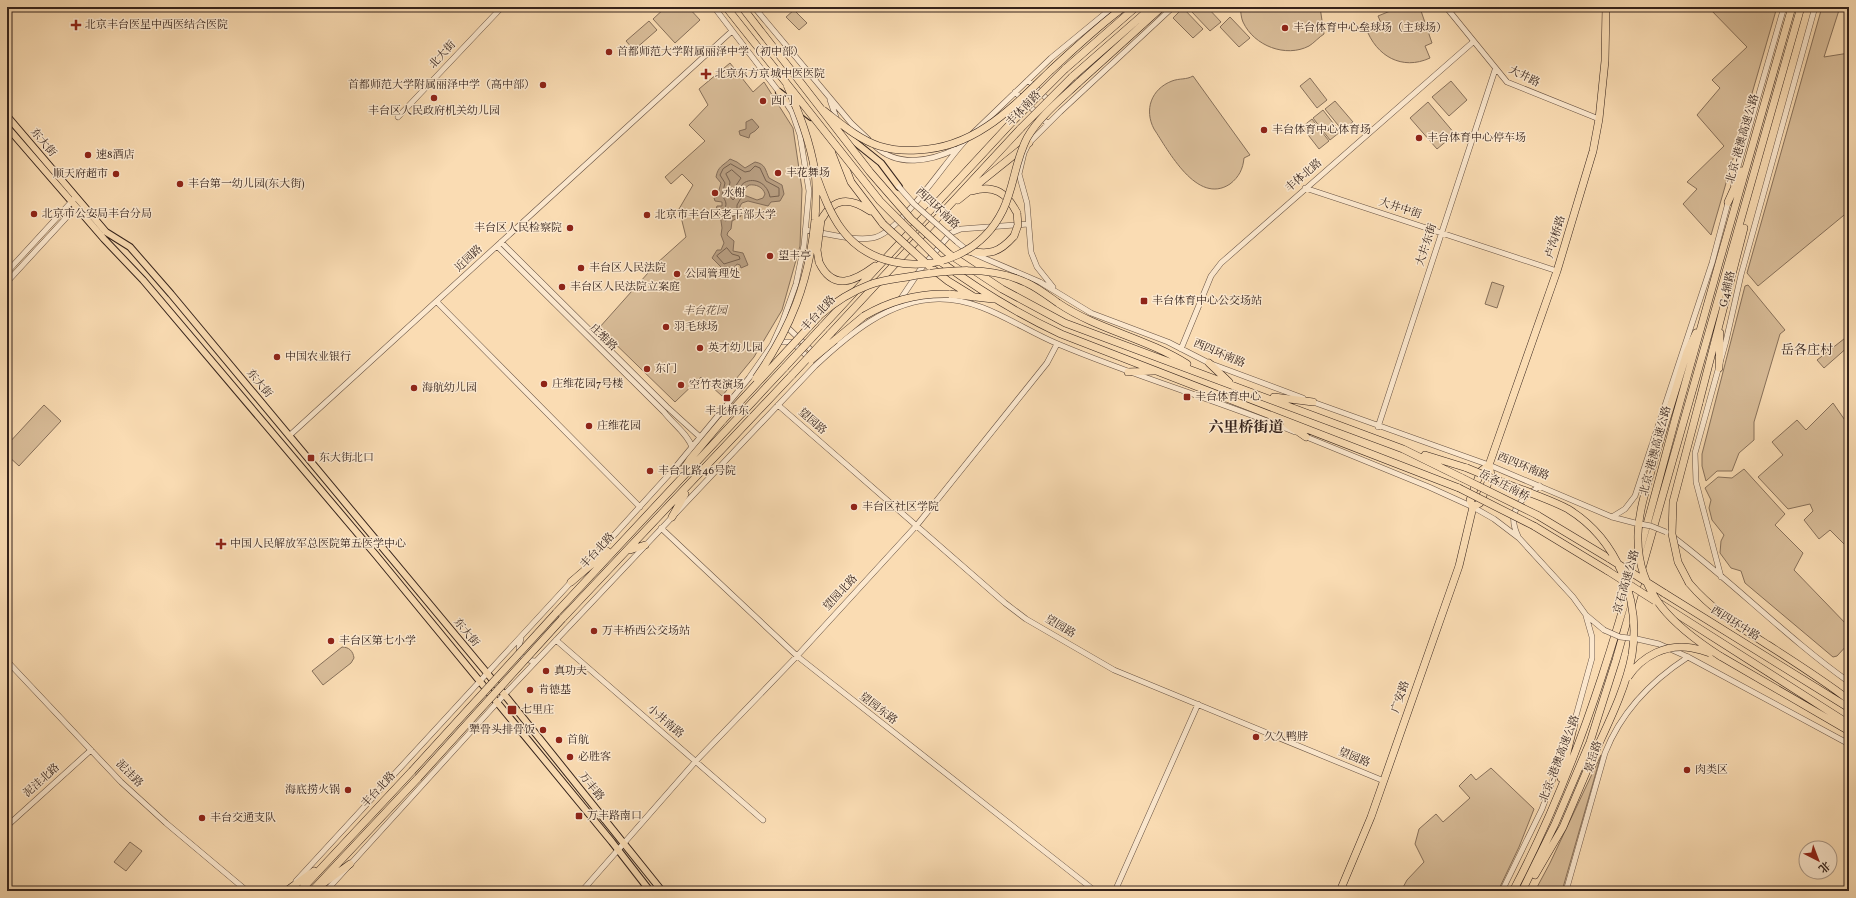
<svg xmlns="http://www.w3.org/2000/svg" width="1856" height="898" font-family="Vollkorn,'Noto Serif SC',serif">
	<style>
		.green { fill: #d9bd99; stroke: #87705a }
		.water { fill: #b79d80; stroke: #836c58; fill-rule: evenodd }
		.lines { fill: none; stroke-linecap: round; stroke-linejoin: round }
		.shore { stroke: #76604e; stroke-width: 1 }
		.minor-casing { stroke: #665142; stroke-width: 6 }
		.major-casing { stroke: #35231c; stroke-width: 8 }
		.highway-casing { stroke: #35231c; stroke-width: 8 }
		.minor { stroke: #fce8ce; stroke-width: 5 }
		.major { stroke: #fadcb3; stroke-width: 6 }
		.highway { stroke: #fadcb3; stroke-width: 7 }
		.minor-bridge-casing { stroke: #665142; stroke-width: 6; stroke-linecap: butt }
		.highway-bridge-casing { stroke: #35231c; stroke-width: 8; stroke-linecap: butt }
		.minor-bridge { stroke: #fce8ce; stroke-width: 5 }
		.highway-bridge { stroke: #fadcb3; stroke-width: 7 }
		.poi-dot { fill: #8f2418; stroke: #fce8ce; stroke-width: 1.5 }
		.labels { text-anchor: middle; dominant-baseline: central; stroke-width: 3; stroke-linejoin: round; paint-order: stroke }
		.poi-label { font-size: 11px; fill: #35231c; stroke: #fce8ce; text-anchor: start }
		.street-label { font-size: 11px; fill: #35231c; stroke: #fce8ce }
		.park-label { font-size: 11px; font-style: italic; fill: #5e4a3b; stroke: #fce8ce }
		.quarter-label { font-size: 13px; fill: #35231c; stroke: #fce8ce }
		.district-label { font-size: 15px; font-weight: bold; fill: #35231c; stroke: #fce8ce }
	</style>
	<rect width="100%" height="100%" fill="#fadcb3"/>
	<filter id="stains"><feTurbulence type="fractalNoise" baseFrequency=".005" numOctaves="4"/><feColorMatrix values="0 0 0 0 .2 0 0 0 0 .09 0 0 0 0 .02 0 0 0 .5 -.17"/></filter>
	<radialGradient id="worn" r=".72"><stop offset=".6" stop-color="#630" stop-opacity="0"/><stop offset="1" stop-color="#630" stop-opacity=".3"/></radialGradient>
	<path class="green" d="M 666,7 L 688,7 L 700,20 L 675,43 L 653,19 Z
		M 1196,7 L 1207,7 L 1221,22 L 1210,31 L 1191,11 Z
		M 1240,7 L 1320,7 L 1324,34 C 1319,37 1314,43 1309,46 C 1286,58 1254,46 1243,22 C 1241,18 1241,12 1240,7 Z
		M 1400,7 L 1420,8 L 1432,43 L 1425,46 L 1430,58 C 1402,71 1376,56 1366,28 L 1381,23 L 1378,16 Z
		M 1708,7 L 1777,7 L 1711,235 L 1683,204 L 1697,189 L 1687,182 L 1724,146 L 1697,115 L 1720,88 L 1712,80 L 1747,47 Z
		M 1822,7 L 1840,7 L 1824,57 L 1849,53 L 1849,211 L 1758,286 L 1747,273 Z
		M 1183,8 L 1203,29 L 1193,38 L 1173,18 Z
		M 794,10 L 807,23 L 799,30 L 786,17 Z
		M 1230,17 L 1250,38 L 1239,47 L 1220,27 Z
		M 649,21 L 657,30 L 634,50 L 626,41 Z
		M 730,63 L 753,92 L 764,82 L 793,128 L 802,189 L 800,246 L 782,310 L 754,357 L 722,396 L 701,377 L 675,402 L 599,328 L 656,264 L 686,237 L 679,209 L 693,185 L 682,174 L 671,184 L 665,177 L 705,141 L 689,125 L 708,105 L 699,89 Z
		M 1193,76 L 1250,155 L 1244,158 C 1243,169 1239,177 1230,184 C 1197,206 1168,150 1154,129 C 1144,110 1151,89 1172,81 C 1180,78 1186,80 1193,76 Z
		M 1310,78 L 1327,100 L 1317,108 L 1300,86 Z
		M 1451,81 L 1467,100 L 1449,116 L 1432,97 Z
		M 1335,101 L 1353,122 L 1342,130 L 1325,109 Z
		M 1428,102 L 1455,134 L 1437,149 L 1410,118 Z
		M 1323,110 L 1340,132 L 1330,140 L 1313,118 Z
		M 1312,119 L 1329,141 L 1319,149 L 1302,127 Z
		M 1492,282 L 1504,286 L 1497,308 L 1485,304 Z
		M 1748,285 L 1785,330 L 1780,334 L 1754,422 L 1754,440 L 1739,453 L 1732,471 L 1717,471 L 1706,481 L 1702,466 L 1702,454 L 1745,286 Z
		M 1849,335 L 1849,346 L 1824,368 L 1817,360 Z
		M 1833,403 L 1849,426 L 1849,549 L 1830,530 L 1819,539 L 1804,520 L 1813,511 L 1810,504 L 1788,509 L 1758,477 L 1783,455 L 1772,442 L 1797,420 L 1806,430 Z
		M 44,405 L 61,421 L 19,466 L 7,455 L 7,445 Z
		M 1744,469 L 1785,514 L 1775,525 L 1803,553 L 1794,570 L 1849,627 L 1849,643 L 1837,656 L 1833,657 L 1745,583 L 1741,571 L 1731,568 L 1720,553 L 1721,541 L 1724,535 L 1712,520 L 1709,508 L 1711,500 L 1705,488 L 1718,477 L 1732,478 Z
		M 342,647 C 349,647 353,651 354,658 L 351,663 L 323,685 L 312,671 Z
		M 1601,755 L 1562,891 L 1535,891 L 1550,863 Z
		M 1491,768 L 1534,809 L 1519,847 L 1498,891 L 1401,891 L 1407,880 L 1424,862 L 1415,844 L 1419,829 L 1436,814 L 1443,822 L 1470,798 L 1459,786 L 1471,774 L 1476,780 Z
		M 130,842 L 142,851 L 126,871 L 114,862 Z"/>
	<path class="water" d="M 752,119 L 759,127 L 755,131 L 750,134 L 749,138 L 740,135 L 739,131 L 746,129 L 746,122 Z
		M 730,159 L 737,162 L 745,168 L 755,162 C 766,164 765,170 769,178 L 782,185 L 784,194 L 780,201 L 771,202 L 768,206 L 748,201 L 742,203 L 740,206 L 741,216 L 732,221 L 731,229 L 728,232 L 727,235 L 734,241 L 733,251 L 743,253 L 748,265 L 741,268 L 740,265 L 737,264 L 733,269 L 730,267 L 728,269 L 723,269 L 712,258 L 717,250 L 721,250 L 724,243 L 721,235 L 722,228 L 720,214 L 716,209 L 717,206 L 722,206 L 722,202 L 715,201 L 714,198 L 717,197 L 721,183 L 716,177 C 718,166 723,166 730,159 ZM 749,185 C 756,184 763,187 765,194 L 763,198 L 757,200 L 744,195 L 744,189 Z"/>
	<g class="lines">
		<path class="shore" d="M 731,164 L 745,172 L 750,171 L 755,166 L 760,168 L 766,181 L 779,188 L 779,196 L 770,197 C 765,172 732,178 741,198 L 737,205 L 737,214 L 725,221 L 723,211 C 728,204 726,202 722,195 L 725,183 L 720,175 L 723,169 Z
			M 732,170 L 741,178 L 735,187 L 735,198 L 733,200 L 728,194 L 730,182 L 726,174 Z
			M 727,248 L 732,254 L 739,256 L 740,259 L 724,264 L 717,256 Z"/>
		<defs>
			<path id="minor" d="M 754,7 L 851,123 L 868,139
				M 1446,7 L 1507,82 L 1599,119
				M 1028,80 L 1050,102
				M 1015,92 L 1048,124
				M 830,100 L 837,120
				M 398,117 L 502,7
				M 973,133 L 1051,58 L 1113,7
				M 875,146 C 898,168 931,161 956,149
				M 1733,184 L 1784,7
				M 1305,188 L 1557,271
				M 805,230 C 825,233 852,241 872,238 C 899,235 946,160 966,140
				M 501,242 L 667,407 L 700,437
				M 957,242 L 968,251 L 986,259 L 1040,282 L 1091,313 L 1168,342 L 1209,363 L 1303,398
				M 497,246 L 664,412 C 673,424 687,433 692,447
				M 7,272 L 74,199
				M 7,282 L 76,207
				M 1053,287 L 1037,267 L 1031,252 L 1027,203 L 1019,174 L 1024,153 L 1029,143 L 1060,112 L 1173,7
				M 900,300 L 920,270 L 951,233 L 961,229 L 1028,224
				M 437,302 L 640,507
				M 785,325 L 815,354
				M 777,342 L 792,342 L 810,359
				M 1181,349 L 1211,276 L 1221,263 L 1473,42
				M 1310,401 L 1489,465 L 1612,517 L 1635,523
				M 778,405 L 1005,603 L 1026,619 L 1114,670 L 1384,781
				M 1378,427 L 1495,70
				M 289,436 C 437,302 584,165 732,31
				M 1304,436 L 1429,487 L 1473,507 L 1494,519 L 1519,538 L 1573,597 L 1586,615 L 1604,630
				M 1612,517 L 1625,509 L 1635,496 L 1712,263 L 1729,199
				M 661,528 L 797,656 L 1095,891
				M 1518,536 C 1506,512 1520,499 1540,486
				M 1673,537 C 1734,583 1787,638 1849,682
				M 586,566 L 673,470 L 749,378 L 772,345 L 782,323 L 796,284 L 804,245 L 809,191 L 800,135 L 792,112 L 779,92 L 714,7
				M 1721,577 L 1696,482 L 1695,453 L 1726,341 L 1741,275 L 1815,7
				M 521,639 C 516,653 520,660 535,661
				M 1637,639 L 1659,644 L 1688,657 L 1849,744
				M 556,640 L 763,820
				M 7,661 L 121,782 L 166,823 L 247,891
				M 1574,723 L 1592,658 L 1592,637 L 1586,616
				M 7,826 L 91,750
				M 296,881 L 572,581
				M 326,891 L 504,695 L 815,366 C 849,334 889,300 938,299 C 982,298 1019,328 1058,344 C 1136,377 1217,400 1295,432
				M 582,891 L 695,762 L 797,656 L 917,525 L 1047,363 L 1057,344
				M 1115,891 L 1198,704
				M 1502,891 L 1542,809 L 1566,744
				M 1566,891 L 1605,753 C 1621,712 1651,681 1688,657"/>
			<path id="major" d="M 779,92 L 811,117
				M 7,116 L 106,232 L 130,247 L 171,294 L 487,673 L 662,891
				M 7,127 L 104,239 L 143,280 L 375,554 L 612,842 L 650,891
				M 840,130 L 881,163 L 899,187"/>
			<path id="highway" d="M 1065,69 L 1136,7
				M 1072,77 L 1152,7
				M 1078,83 L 1162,7
				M 839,151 L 851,182 L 883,224
				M 972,191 C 994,184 1007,193 1017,213
				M 958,200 L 1029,143
				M 1728,202 L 1742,171
				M 821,220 C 834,197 850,197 870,211
				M 968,251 C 990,255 999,253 1014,236
				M 949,254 L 1002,289 L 1065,323 L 1403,449 L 1462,478
				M 819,262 C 833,292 855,281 875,266
				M 941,262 C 979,290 1018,314 1061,334 L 1459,488
				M 934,270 L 948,281 L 974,297
				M 949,294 L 993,299
				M 1058,303 C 1098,330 1146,338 1187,364
				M 822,327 L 1013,121
				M 830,334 L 1021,128
				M 835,340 L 864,316
				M 1209,363 L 1229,382
				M 1719,368 L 1720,333
				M 1128,372 L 1154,371
				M 1274,397 L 1313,402
				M 1699,403 L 1744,228
				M 1287,424 L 1306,437
				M 1656,454 L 1687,352 L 1696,333
				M 1425,455 L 1467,468
				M 1489,465 L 1557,271 L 1593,151 L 1599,119 L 1605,61 L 1606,7
				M 683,470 L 691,458 L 723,420
				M 1473,507 L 1480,503 L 1491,475 L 1489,465
				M 1473,507 L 1470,500 L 1481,471 L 1489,465
				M 1537,515 L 1610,559
				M 672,517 L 685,494
				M 1534,526 L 1608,571
				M 630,550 L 645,545
				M 571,582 L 607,551
				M 1689,583 C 1712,610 1738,626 1768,645 C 1796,663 1823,680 1849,700
				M 1664,593 L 1849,708
				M 1661,604 L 1849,724
				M 556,613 L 785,367
				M 562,619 L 792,375
				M 1720,656 L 1849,731
				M 1561,778 L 1575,720
				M 1535,875 L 1563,827 L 1588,768
				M 321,885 L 350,864
				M 289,889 L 314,871
				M 300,891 L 412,771
				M 312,891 L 418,778
				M 1340,891 L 1371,817 L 1459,566 L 1473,507
				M 1513,891 C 1591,744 1632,580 1675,420 C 1713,282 1753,145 1792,7
				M 1522,891 L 1555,824 L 1590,742 L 1616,660 L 1801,7"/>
		</defs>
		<use href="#minor" class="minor-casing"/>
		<use href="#major" class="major-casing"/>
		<use href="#highway" class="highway-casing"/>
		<use href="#minor" class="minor"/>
		<use href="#major" class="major"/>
		<use href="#highway" class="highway"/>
		<defs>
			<path id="minor-bridge" d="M 899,187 L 914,204 L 957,242
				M 1635,523 L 1651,526 L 1666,532
				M 1604,630 L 1620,637 L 1637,639"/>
			<path id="highway-bridge" d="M 726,7 L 880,201 L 941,262
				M 742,7 L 870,172 L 911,219 L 949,254
				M 823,110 C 840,123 858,139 879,146 C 892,150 905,151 918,150 C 975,148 1012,108 1050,71 C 1074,49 1098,26 1124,7
				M 1013,121 L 1065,69
				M 1021,128 L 1072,77
				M 815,172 C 830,215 845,252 894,262 C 939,271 983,251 1003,210 C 1014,187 1015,161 1027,138 C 1039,117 1060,100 1078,83
				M 883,224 L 929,266
				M 1014,236 L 1018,225 L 1017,213
				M 819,262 L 817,250 L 821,220
				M 864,316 C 891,300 918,293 949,294
				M 811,360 L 835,340
				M 785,367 L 822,327
				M 792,375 L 830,334
				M 756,378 C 791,328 809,282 815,220 C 816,204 817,187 815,172 C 810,141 799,113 787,85
				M 723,420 L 820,315 C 835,302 850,292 869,285 C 881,280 895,279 907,277 C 947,270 990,265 1027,283 C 1038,288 1048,296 1058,303
				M 1656,454 C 1649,480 1639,507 1638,534 C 1636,594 1675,627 1720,656
				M 1467,468 C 1486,476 1506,484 1526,491 C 1540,497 1555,502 1568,509 C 1617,539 1641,599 1632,655 C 1625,693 1603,733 1588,768
				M 1462,478 L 1537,515
				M 1459,488 L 1534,526
				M 1610,559 L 1664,593
				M 1608,571 L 1655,601
				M 1689,583 L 1678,562 L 1672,534 L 1673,502 L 1699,403
				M 1628,677 C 1642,656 1667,643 1692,648 C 1698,649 1705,651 1710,653
				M 412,771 L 556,613
				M 418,778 L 562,619"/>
		</defs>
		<use href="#minor-bridge" class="minor-bridge-casing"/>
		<use href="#highway-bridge" class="highway-bridge-casing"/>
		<use href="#minor-bridge" class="minor-bridge"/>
		<use href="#highway-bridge" class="highway-bridge"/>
	</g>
	<g class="poi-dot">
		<path d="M74 19h4v4h4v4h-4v4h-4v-4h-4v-4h4z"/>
		<circle cx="1285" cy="28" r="4"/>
		<circle cx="609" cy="52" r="4"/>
		<path d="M704 68h4v4h4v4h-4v4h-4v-4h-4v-4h4z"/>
		<circle cx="543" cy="85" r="4"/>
		<circle cx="434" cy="98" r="4"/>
		<circle cx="763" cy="101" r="4"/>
		<circle cx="1264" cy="130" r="4"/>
		<circle cx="1419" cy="138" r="4"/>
		<circle cx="88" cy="155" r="4"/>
		<circle cx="778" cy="173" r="4"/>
		<circle cx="116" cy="174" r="4"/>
		<circle cx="180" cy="184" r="4"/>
		<circle cx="715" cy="193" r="4"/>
		<circle cx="34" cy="214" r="4"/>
		<circle cx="647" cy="215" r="4"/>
		<circle cx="570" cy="228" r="4"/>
		<circle cx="770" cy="256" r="4"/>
		<circle cx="581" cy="268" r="4"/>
		<circle cx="677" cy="274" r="4"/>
		<circle cx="562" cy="287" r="4"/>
		<rect x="1140" y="297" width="8" height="8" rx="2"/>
		<circle cx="666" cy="327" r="4"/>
		<circle cx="700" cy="348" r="4"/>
		<circle cx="277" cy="357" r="4"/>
		<circle cx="647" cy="369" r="4"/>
		<circle cx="544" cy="384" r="4"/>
		<circle cx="681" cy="385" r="4"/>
		<circle cx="414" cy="388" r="4"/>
		<rect x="1183" y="393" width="8" height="8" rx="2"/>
		<rect x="723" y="394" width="8" height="8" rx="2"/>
		<circle cx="589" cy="426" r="4"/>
		<rect x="307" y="454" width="8" height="8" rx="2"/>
		<circle cx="650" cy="471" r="4"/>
		<circle cx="854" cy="507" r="4"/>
		<path d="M219 538h4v4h4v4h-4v4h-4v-4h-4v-4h4z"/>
		<circle cx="594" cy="631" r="4"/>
		<circle cx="331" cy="641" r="4"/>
		<circle cx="546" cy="671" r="4"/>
		<circle cx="530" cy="690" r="4"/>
		<rect x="507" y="705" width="10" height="10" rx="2"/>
		<circle cx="543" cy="730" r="4"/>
		<circle cx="1256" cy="737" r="4"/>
		<circle cx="559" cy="740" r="4"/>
		<circle cx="570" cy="757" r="4"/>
		<circle cx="1687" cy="770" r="4"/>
		<circle cx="348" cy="790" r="4"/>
		<rect x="575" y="812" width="8" height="8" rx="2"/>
		<circle cx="202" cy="818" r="4"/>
	</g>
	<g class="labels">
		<g class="poi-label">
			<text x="85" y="25">北京丰台医星中西医结合医院</text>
			<text x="1293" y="28">丰台体育中心垒球场（主球场）</text>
			<text x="617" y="52">首都师范大学附属丽泽中学（初中部）</text>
			<text x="715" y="74">北京东方京城中医医院</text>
			<text x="535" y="85" text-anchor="end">首都师范大学附属丽泽中学（高中部）</text>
			<text x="771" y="101">西门</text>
			<text x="434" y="111" text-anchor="middle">丰台区人民政府机关幼儿园</text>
			<text x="1272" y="130">丰台体育中心体育场</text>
			<text x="1427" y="138">丰台体育中心停车场</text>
			<text x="96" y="155">速8酒店</text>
			<text x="786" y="173">丰花舞场</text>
			<text x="108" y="174" text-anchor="end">顺天府超市</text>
			<text x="188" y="184">丰台第一幼儿园(东大街)</text>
			<text x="723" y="193">水榭</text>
			<text x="42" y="214">北京市公安局丰台分局</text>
			<text x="655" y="215">北京市丰台区老干部大学</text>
			<text x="562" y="228" text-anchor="end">丰台区人民检察院</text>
			<text x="778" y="256">望丰亭</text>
			<text x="589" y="268">丰台区人民法院</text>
			<text x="685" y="274">公园管理处</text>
			<text x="570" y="287">丰台区人民法院立案庭</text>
			<text x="1152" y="301">丰台体育中心公交场站</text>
			<text x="674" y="327">羽毛球场</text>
			<text x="708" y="348">英才幼儿园</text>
			<text x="285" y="357">中国农业银行</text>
			<text x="655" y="369">东门</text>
			<text x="552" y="384">庄维花园7号楼</text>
			<text x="689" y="385">空竹表演场</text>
			<text x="422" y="388">海航幼儿园</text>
			<text x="1195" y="397">丰台体育中心</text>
			<text x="727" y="411" text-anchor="middle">丰北桥东</text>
			<text x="597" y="426">庄维花园</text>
			<text x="319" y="458">东大街北口</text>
			<text x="658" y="471">丰台北路46号院</text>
			<text x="862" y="507">丰台区社区学院</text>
			<text x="230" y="544">中国人民解放军总医院第五医学中心</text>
			<text x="602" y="631">万丰桥西公交场站</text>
			<text x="339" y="641">丰台区第七小学</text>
			<text x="554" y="671">真功夫</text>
			<text x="538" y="690">肯德基</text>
			<text x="521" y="710">七里庄</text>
			<text x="535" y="730" text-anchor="end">犟骨头排骨饭</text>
			<text x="1264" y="737">久久鸭脖</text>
			<text x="567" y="740">首航</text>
			<text x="578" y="757">必胜客</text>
			<text x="1695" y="770">肉类区</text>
			<text x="340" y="790" text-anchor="end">海底捞火锅</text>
			<text x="587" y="816">万丰路南口</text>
			<text x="210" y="818">丰台交通支队</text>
		</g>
		<g class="street-label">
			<text transform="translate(443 55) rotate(-47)">北大街</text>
			<text transform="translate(1524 77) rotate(26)">大井路</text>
			<text transform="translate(1024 109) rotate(-46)">丰体南路</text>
			<text transform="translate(1743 139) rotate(-74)">北京-港澳高速公路</text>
			<text transform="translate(43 143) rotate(50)">东大街</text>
			<text transform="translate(1304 176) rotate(-41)">丰体北路</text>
			<text transform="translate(937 209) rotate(43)">西四环南路</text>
			<text transform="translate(1400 209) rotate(18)">大井中街</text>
			<text transform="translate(1556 237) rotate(-73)">卢沟桥路</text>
			<text transform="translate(1427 245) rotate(-72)">大井东街</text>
			<text transform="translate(469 259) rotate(-43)">近园路</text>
			<text transform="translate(1728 289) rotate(-77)">G4辅路</text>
			<text transform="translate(819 314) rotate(-47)">丰台北路</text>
			<text transform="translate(603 338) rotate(44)">庄维路</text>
			<text transform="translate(1219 354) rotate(23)">西四环南路</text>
			<text transform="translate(259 384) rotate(50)">东大街</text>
			<text transform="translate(812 422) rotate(41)">望园路</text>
			<text transform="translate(1656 451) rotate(-75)">北京-港澳高速公路</text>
			<text transform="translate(1523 467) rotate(22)">西四环南路</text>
			<text transform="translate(1504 486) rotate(27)">岳各庄南桥</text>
			<text transform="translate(598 551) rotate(-47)">丰台北路</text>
			<text transform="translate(1627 582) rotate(-74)">京石高速公路</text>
			<text transform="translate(841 593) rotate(-47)">望园北路</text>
			<text transform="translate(1735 624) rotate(32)">西四环中路</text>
			<text transform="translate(1060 627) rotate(31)">望园路</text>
			<text transform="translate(466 633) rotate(50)">东大街</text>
			<text transform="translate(1401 697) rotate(-71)">广安路</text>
			<text transform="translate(878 709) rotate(38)">望园东路</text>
			<text transform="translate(665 722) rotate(41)">小井南路</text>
			<text transform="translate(1594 757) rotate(-73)">景岳路</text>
			<text transform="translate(1354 758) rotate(22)">望园路</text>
			<text transform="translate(1560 759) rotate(-69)">北京-港澳高速公路</text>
			<text transform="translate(129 774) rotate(45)">泥洼路</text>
			<text transform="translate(42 781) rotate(-42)">泥洼北路</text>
			<text transform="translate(591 787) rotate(51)">万丰路</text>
			<text transform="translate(379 790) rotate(-47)">丰台北路</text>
		</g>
		<g class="park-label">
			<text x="705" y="311">丰台花园</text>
		</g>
		<g class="quarter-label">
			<text x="1807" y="351">岳各庄村</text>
		</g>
		<g class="district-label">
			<text x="1246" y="428">六里桥街道</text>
		</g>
	</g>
	<rect width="1856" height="898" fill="none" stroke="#fadcb3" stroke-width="24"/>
	<rect x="8" y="8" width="1840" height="882" fill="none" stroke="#35231c" stroke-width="2"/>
	<rect x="12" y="12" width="1832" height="874" fill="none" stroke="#35231c"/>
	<g transform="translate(1818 860) rotate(138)"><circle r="19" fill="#fce8ce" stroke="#ac9987"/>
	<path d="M0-3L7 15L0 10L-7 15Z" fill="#8f2418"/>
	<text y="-6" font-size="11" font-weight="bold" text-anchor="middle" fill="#35231c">北</text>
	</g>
	<rect width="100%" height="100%" filter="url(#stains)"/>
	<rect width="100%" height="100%" fill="url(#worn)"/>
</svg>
